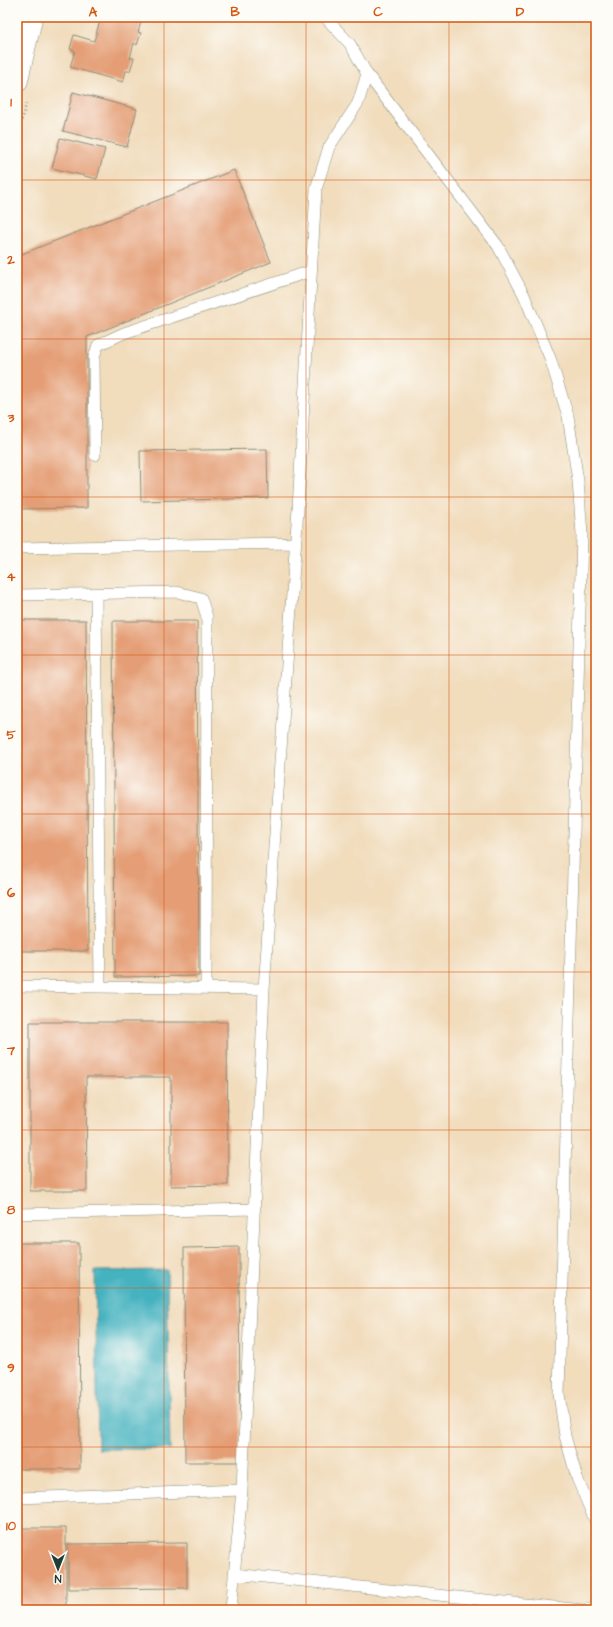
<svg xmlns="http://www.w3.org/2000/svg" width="613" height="1627" font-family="'Architects Daughter',sans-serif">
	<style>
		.water { fill: #44b2c0; stroke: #32787a }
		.building { fill: #e49d74 }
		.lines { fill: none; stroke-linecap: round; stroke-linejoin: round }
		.service-casing { stroke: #888c78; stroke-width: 12 }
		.minor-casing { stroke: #888c78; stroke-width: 22 }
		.path { stroke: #888c78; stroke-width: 2.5; stroke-dasharray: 1 3; stroke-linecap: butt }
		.service { stroke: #fff; stroke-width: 11 }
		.minor { stroke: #fff; stroke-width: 21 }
		.grid { fill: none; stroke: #d45610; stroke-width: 1; stroke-opacity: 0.55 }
		.neatline { fill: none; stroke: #d45610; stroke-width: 1.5 }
		.grid-label { font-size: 13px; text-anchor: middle; font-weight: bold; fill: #d45610 }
	</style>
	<rect width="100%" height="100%" fill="#fdfcf7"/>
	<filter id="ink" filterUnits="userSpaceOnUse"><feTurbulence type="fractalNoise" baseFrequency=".025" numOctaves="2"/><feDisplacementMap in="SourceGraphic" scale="8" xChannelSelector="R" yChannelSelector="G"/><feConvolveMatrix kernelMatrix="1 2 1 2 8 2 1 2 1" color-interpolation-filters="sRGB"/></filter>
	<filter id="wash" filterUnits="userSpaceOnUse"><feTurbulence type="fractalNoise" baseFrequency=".012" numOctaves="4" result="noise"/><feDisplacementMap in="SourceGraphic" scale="16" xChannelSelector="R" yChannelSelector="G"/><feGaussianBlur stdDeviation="0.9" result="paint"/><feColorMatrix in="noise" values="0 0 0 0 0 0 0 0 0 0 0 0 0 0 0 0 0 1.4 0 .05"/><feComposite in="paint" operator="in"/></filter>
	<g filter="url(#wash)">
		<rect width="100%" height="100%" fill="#f1dcbc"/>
		<path class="water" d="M 167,1270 L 170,1449 L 98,1449 L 95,1271 Z"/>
		<g id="blocks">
			<path class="building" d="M 101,17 L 123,17 L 141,22 L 138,32 L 141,33 L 137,45 L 134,43 L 130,58 L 134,58 L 130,71 L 126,71 L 123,82 L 70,67 L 75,51 L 70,49 L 74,35 L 94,41 Z
				M 73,92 L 137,109 L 127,147 L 63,131 Z
				M 60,138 L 105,149 L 97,179 L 52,168 Z
				M 234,170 L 271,262 L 87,337 L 87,508 L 17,509 L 17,256 Z
				M 267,449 L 268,498 L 141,501 L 140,451 Z
				M 17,620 L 86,620 L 88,951 L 17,951 Z
				M 113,621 L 197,621 L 199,976 L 115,977 Z
				M 30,1022 L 227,1022 L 228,1185 L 171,1186 L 171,1077 L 86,1077 L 87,1191 L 30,1191 Z
				M 17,1243 L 79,1243 L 80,1469 L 17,1469 Z
				M 239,1247 L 240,1462 L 185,1462 L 184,1248 Z
				M 18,1528 L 66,1528 L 66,1610 L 18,1610 Z
				M 187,1543 L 187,1588 L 68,1589 L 68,1544 Z"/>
		</g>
	</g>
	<g filter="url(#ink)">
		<use href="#blocks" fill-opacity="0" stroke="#888c78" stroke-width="1"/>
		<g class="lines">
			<defs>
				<path id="service" d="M 325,17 L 350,44 L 367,74 L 498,246 L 524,295 L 550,358 L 568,416 L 578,481 L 582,534 L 559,1394 L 565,1436 L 577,1478 L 596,1523
					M 95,455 L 94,357 L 98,345 L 124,333 L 311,271
					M 17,548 L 295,543
					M 17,595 L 177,592 L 201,598 L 207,617 L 206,988
					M 96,595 L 100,987
					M 17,986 L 264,989
					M 17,1214 L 255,1209
					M 17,1498 L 242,1490
					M 234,1574 L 583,1610 L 596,1608
					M 231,1610 L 242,1490 L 264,989 L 298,509 L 316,189 L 329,147 L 358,103 L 367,74"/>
				<path id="minor" d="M 17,82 L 32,17"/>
			</defs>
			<use href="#service" class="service-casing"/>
			<use href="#minor" class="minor-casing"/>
			<path class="path" d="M 17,131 L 24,114 L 26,102"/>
			<use href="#service" class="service"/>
			<use href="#minor" class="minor"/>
		</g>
	</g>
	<path class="grid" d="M 164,17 L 164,1610M 306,17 L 306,1610M 449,17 L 449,1610M 17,180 L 596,180M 17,339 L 596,339M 17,497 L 596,497M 17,655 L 596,655M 17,814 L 596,814M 17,972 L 596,972M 17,1130 L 596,1130M 17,1288 L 596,1288M 17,1447 L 596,1447"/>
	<rect width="613" height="1627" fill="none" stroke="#fdfcf7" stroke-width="44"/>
	<g transform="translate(58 1569) rotate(180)" stroke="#fdfcf7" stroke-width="3" paint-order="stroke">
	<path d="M0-3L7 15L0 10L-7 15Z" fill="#1f3d34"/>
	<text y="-6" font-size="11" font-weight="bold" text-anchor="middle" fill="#1f3d34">N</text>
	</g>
	<rect x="22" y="22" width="569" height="1583" class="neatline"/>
	<g class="grid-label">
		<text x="93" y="16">A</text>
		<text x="235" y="16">B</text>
		<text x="378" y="16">C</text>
		<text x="520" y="16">D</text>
		<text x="11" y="106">1</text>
		<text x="11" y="264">2</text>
		<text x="11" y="422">3</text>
		<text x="11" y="581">4</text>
		<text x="11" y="739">5</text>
		<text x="11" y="897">6</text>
		<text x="11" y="1055">7</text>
		<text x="11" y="1214">8</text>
		<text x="11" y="1372">9</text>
		<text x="11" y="1530">10</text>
	</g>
</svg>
